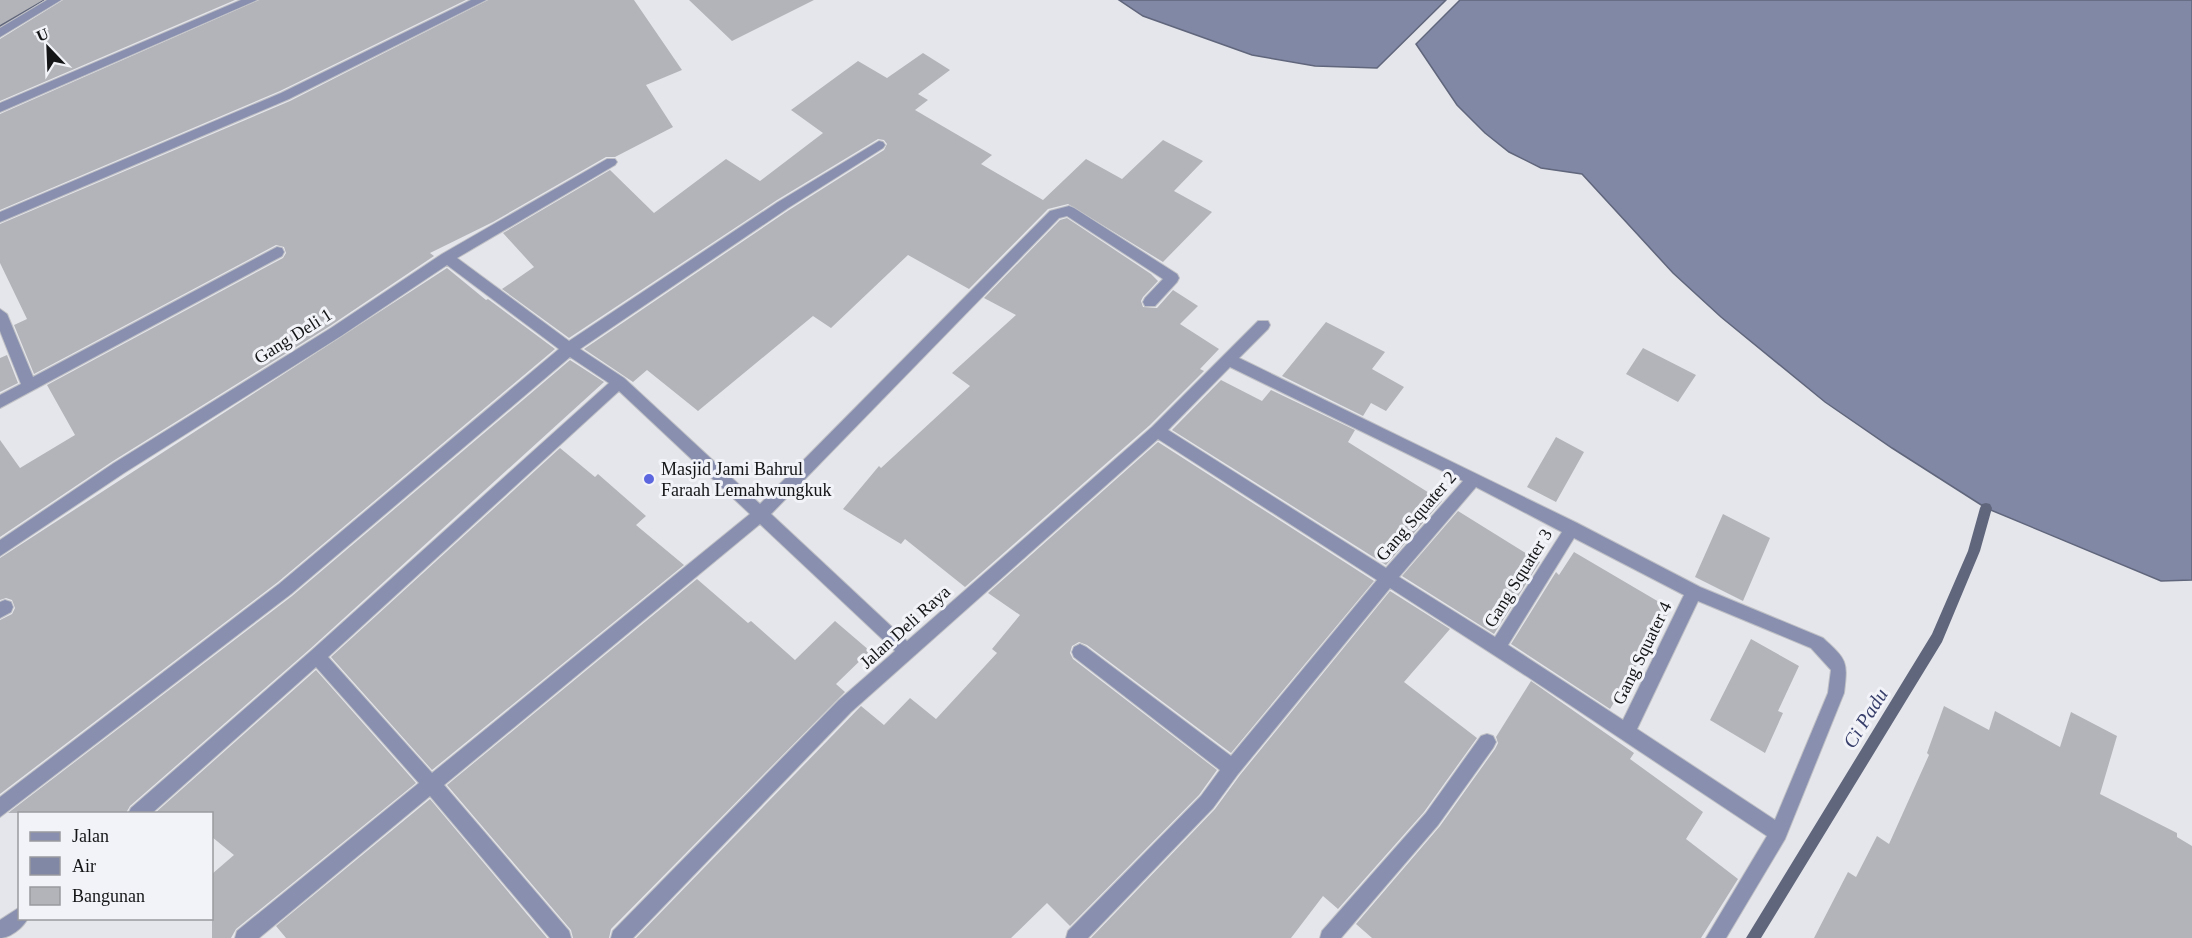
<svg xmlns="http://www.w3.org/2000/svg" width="2192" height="938" font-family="Georgia,serif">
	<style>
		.water { fill: #8188a6; stroke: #60667b; stroke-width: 1.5 }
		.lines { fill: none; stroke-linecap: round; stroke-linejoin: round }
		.stream { fill: #60667b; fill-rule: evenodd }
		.building { fill: #b3b4b9 }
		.minor-casing { stroke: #bfc0c5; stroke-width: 2 }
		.minor { fill: #888faf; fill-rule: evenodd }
		.poi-dot { fill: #5c66de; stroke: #f2f3f9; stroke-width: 2 }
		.labels { text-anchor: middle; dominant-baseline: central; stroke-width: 6; stroke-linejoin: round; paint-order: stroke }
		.street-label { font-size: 18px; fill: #141516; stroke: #f2f3f9 }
		.poi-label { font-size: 18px; fill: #141516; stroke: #f2f3f9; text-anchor: start }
		.water-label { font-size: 20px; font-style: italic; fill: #383f6b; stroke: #f2f3f9 }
	</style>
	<rect width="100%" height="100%" fill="#e5e6eb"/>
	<path class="water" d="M 1119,0 L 1446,0 L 1377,68 L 1315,66 L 1252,55 L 1143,16 Z
		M 1460,0 L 2192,0 L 2192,580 L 2161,581 L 1986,508 L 1892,448 L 1825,402 L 1721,317 L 1673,273 L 1582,174 L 1541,168 L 1509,152 L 1485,133 L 1457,105 L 1416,44 Z"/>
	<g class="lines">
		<path class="stream" d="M 33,0 L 45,0 L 0,28 L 0,21 Z
			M 1986,503 L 1990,504 L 1992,508 L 1980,551 L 1942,642 L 1761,938 L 1746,938 L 1932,634 L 1968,551 L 1980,508 L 1982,504 Z"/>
	</g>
	<path class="building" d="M 0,0 L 43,0 L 0,25 Z
		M 63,0 L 235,0 L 0,101 L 0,39 Z
		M 259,0 L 466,0 L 280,91 L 0,210 L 0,114 Z
		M 488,0 L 634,0 L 682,70 L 646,85 L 673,127 L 615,157 L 606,157 L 493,222 L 430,253 L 434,256 L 330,326 L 113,461 L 0,537 L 0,440 L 20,468 L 75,435 L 47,385 L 283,258 L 286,253 L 284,247 L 276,245 L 34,374 L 14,325 L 27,319 L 0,263 L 0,224 L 290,101 Z
		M 689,0 L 814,0 L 732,41 Z
		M 923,53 L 950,70 L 918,94 L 928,100 L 915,110 L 992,155 L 981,164 L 1043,200 L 1086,159 L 1122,179 L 1163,140 L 1203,161 L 1174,191 L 1212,212 L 1163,262 L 1068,204 L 1048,209 L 969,289 L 908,255 L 831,328 L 813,316 L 698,411 L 647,370 L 633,382 L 584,349 L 789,210 L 884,150 L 887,144 L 884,140 L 878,139 L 777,200 L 569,338 L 502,289 L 534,267 L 503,233 L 610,170 L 654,213 L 726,159 L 760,181 L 823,133 L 791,110 L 858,61 L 887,78 Z
		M 1067,218 L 1151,274 L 1158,281 L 1143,297 L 1141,301 L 1143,307 L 1157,308 L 1173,290 L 1198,306 L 1180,324 L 1219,349 L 1200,369 L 1204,371 L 1150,425 L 965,587 L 905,539 L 901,544 L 843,509 L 879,466 L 881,468 L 970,386 L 952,373 L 1016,315 L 984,298 L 1060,220 Z
		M 447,268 L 486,300 L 488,299 L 555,349 L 278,582 L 0,794 L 0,620 L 12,614 L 15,608 L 12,600 L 6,598 L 0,600 L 0,558 Z
		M 1326,322 L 1385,352 L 1372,369 L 1404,387 L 1386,411 L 1371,403 L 1363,416 L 1282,376 Z
		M 1643,348 L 1696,375 L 1678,402 L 1626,374 Z
		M 7,355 L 18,383 L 0,392 L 0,358 Z
		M 570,360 L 604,382 L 310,649 L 130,806 L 126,813 L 8,813 L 292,596 Z
		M 1221,380 L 1262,401 L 1271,390 L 1355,430 L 1348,442 L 1442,501 L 1386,565 L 1172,430 Z
		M 1556,437 L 1584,452 L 1556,502 L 1527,487 Z
		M 1158,442 L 1374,581 L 1231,753 L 1087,645 L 1079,642 L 1072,646 L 1070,653 L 1073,659 L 1217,770 L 1199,795 L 1070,926 L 1047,903 L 1011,938 L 636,938 L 861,706 L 884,725 L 910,698 L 936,719 L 997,653 L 992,649 L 1020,615 L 988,593 Z
		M 560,448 L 595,477 L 598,474 L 646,516 L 636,525 L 684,565 L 432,770 L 331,657 Z
		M 1458,511 L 1540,562 L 1494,634 L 1402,576 Z
		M 1723,514 L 1770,538 L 1743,601 L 1695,577 Z
		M 1574,552 L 1671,609 L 1610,709 L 1511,644 L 1556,572 L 1559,575 Z
		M 697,579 L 748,623 L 751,621 L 795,660 L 835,621 L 870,651 L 836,684 L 845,692 L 611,929 L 609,938 L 573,938 L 571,930 L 447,785 Z
		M 1390,591 L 1450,629 L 1404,682 L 1477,738 L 1424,812 L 1338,909 L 1323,896 L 1291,938 L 1091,938 L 1215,809 L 1240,775 Z
		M 1751,639 L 1799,666 L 1778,711 L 1783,713 L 1765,753 L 1710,720 Z
		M 316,670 L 416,783 L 236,929 L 231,938 L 212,938 L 212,874 L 234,855 L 212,837 L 212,813 L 155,813 Z
		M 1531,681 L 1634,753 L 1630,759 L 1703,812 L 1686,839 L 1738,879 L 1701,938 L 1372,938 L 1356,924 L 1440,826 L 1495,749 L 1498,743 L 1496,737 Z
		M 1944,706 L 1989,730 L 1995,711 L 2060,747 L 2071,712 L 2117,736 L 2100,794 L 2177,833 L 2177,837 L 2192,846 L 2192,938 L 1814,938 L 1848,872 L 1856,877 L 1877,836 L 1889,844 L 1929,755 L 1927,753 Z
		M 430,799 L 547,938 L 286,938 L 276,926 Z"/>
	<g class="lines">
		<defs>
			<path id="minor" d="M 47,0 L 61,0 L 0,37 L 0,28 Z
				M 241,0 L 257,0 L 0,112 L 0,103 Z
				M 471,0 L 486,0 L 289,99 L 0,222 L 0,212 L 281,93 Z
				M 879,141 L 883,142 L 885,145 L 883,148 L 788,208 L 580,349 L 624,378 L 760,504 L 1050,211 L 1069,206 L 1074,208 L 1177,274 L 1179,278 L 1177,282 L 1155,306 L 1145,306 L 1143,302 L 1145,298 L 1163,279 L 1067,216 L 1059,218 L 771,514 L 907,641 L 1152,427 L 1258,321 L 1268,321 L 1270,325 L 1268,329 L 1239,358 L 1577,523 L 1700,587 L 1823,638 C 1847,660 1848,661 1844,693 L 1785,839 L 1726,938 L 1706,938 L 1767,836 L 1528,677 L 1390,588 L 1238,774 L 1213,808 L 1088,938 L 1066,938 L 1068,931 L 1201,796 L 1220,770 L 1074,657 L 1072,652 L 1074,647 L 1080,644 L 1086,647 L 1231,756 L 1377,580 L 1158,439 L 851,712 L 633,938 L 611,938 L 613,931 L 839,700 L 895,651 L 760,524 L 444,785 L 569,931 L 571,938 L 550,938 L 430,796 L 259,938 L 235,938 L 237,931 L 419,783 L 316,667 L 151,814 L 128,814 L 131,808 L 311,651 L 609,383 L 570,357 L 291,594 L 0,817 L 0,797 L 279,584 L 559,349 L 447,265 L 341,336 L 124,473 L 0,556 L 0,540 L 114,463 L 331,328 L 442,254 L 607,159 L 615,159 L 617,162 L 615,165 L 457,258 L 569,341 L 778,202 ZM 1230,367 L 1463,481 L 1386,568 L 1168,430 ZM 619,391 L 750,514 L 432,773 L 328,657 ZM 1476,487 L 1562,532 L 1495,637 L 1399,577 ZM 1574,538 L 1684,595 L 1623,720 L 1508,645 ZM 1698,601 L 1811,648 L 1831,670 L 1828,693 L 1775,820 L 1637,729 Z
				M 277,247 L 282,248 L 284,252 L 282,256 L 0,408 L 0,395 L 21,384 L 0,331 L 0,309 L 7,314 L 33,377 Z
				M 5,600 L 11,602 L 13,607 L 11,612 L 0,618 L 0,602 Z
				M 1487,734 L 1493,736 L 1496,742 L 1493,748 L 1438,825 L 1341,938 L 1320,938 L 1322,931 L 1426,813 L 1481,736 Z
				M 20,907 L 20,918 L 28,918 C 23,928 10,938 0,938 L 0,920 Z"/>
		</defs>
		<use href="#minor" class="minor-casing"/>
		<use href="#minor" class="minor"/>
	</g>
	<circle class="poi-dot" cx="649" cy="479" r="6"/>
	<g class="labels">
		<g class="street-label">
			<text transform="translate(293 336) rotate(-32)">Gang Deli 1</text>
			<text transform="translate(1416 516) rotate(-49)">Gang Squater 2</text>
			<text transform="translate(1518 578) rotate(-58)">Gang Squater 3</text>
			<text transform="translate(905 627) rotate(-42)">Jalan Deli Raya</text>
			<text transform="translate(1642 653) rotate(-64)">Gang Squater 4</text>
		</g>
		<g class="poi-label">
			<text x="661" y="469">Masjid Jami Bahrul<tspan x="661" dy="21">Faraah Lemahwungkuk</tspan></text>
		</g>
		<g class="water-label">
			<text transform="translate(1865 718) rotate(-58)">Ci Padu</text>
		</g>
	</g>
	<rect x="18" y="812" width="195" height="108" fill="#f2f3f9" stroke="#999a9e" stroke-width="1.5"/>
	<rect x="30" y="832" width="30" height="9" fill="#888faf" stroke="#999a9e" stroke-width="1.5"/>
	<text x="72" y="842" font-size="18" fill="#141516">Jalan</text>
	<rect x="30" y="857" width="30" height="18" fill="#8188a6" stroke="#999a9e" stroke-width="1.5"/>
	<text x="72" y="872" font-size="18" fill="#141516">Air</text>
	<rect x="30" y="887" width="30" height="18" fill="#b3b4b9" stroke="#999a9e" stroke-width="1.5"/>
	<text x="72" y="902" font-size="18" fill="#141516">Bangunan</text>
	<g transform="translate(48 48) rotate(337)" stroke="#f2f3f9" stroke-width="4.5" paint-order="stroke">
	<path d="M0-4.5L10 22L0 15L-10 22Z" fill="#141516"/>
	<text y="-9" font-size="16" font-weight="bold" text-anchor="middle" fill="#141516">U</text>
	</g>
</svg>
